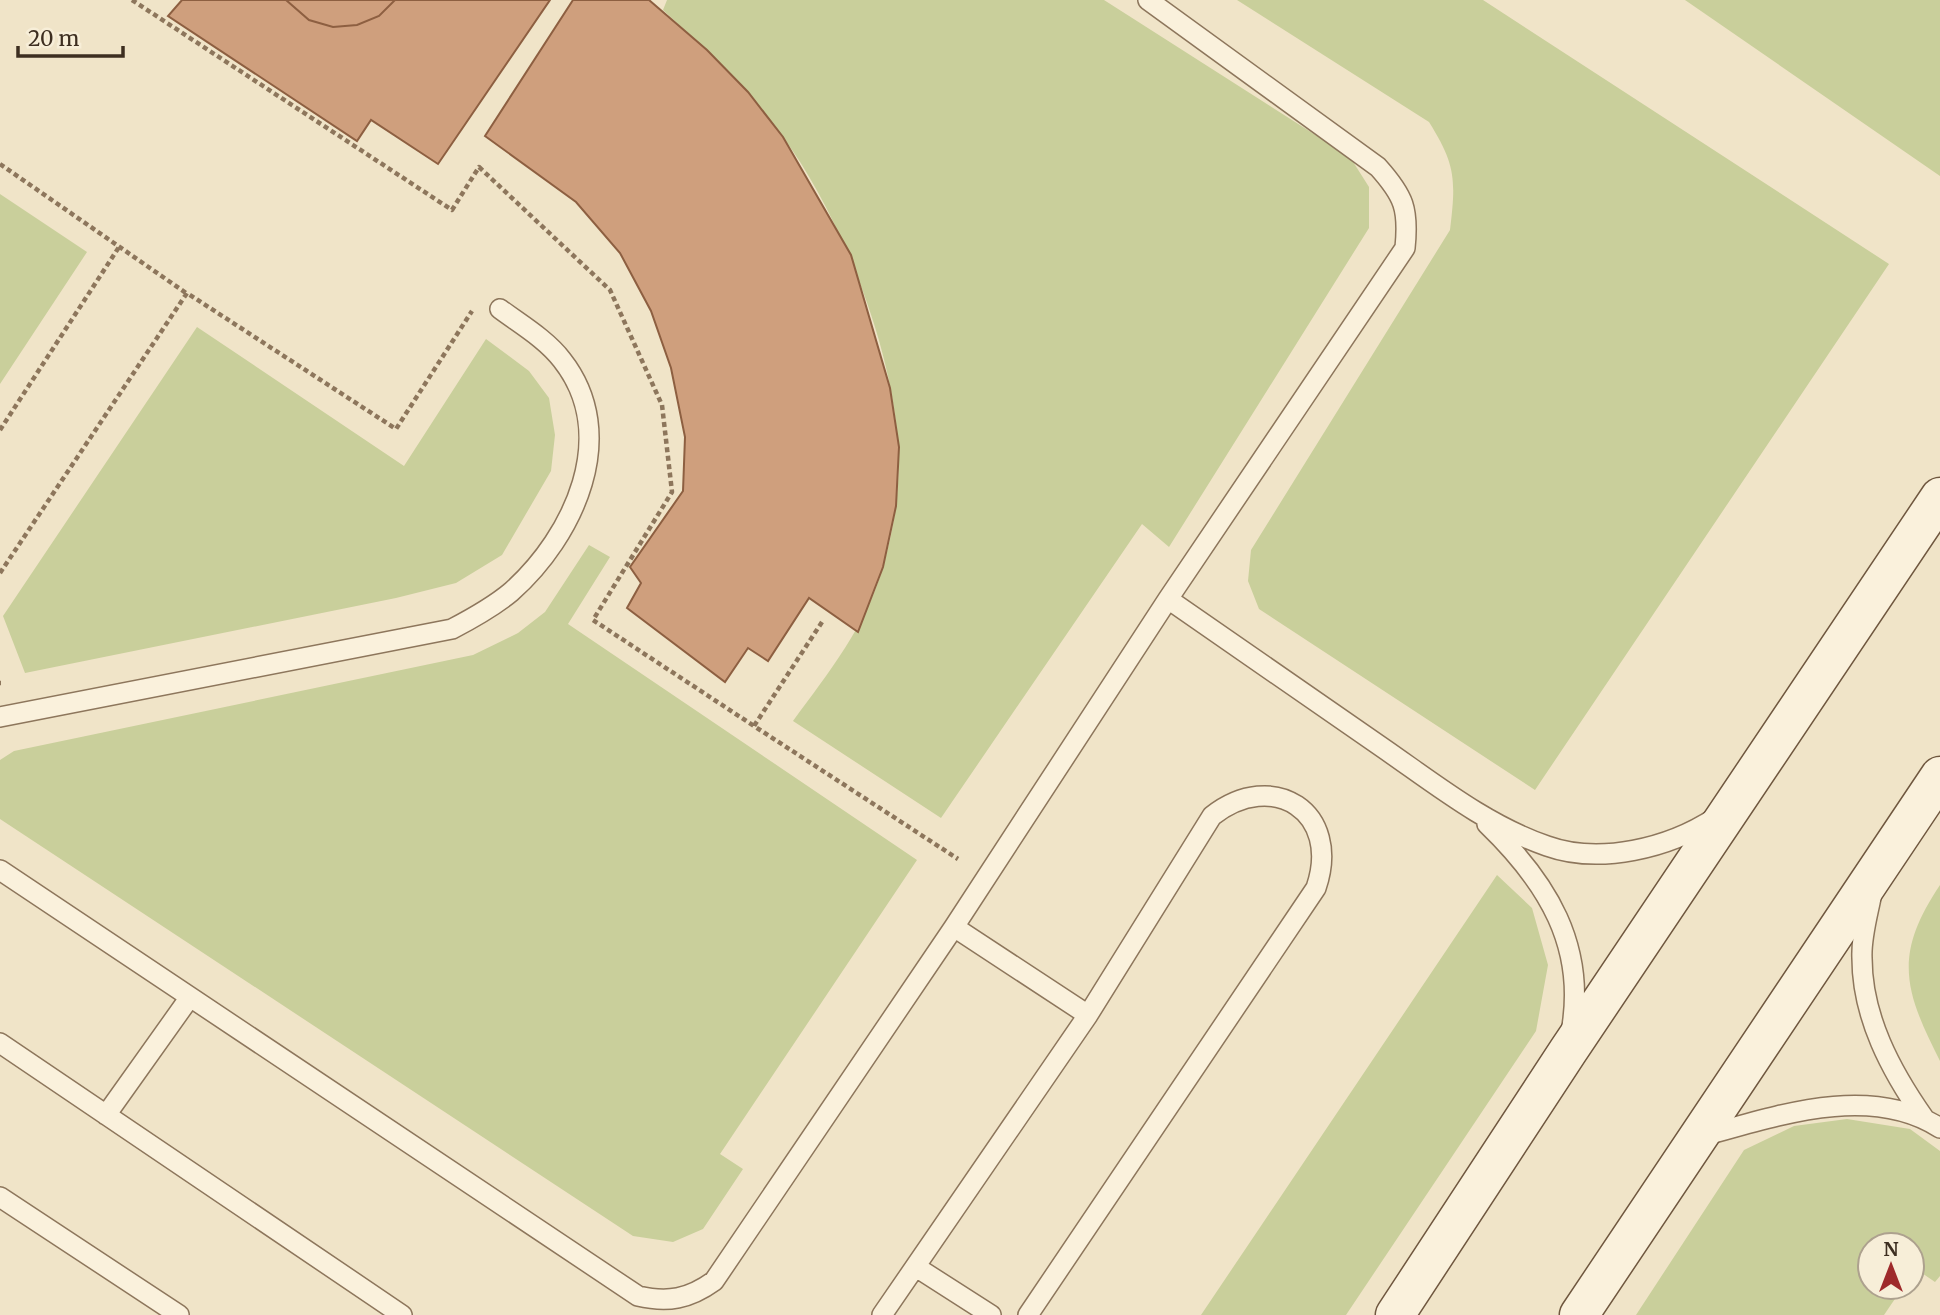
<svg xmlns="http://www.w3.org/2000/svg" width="1940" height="1315" font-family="Merriweather,serif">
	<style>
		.green { fill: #c9cf9b }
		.building { fill: #cf9f7d; stroke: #8d5f41; stroke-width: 2 }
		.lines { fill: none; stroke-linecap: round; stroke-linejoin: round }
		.lane-casing { stroke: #8d765c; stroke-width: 22 }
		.secondary-casing { stroke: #6f573f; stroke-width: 41 }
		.path { stroke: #8d765c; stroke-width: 4.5; stroke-dasharray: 5 3.5; stroke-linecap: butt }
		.lane { stroke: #faf1dc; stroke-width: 19 }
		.secondary { stroke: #faf1dc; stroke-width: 38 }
	</style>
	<rect width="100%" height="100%" fill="#f0e4c8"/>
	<path class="green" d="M 667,0 L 1104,0 L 1350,157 L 1369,187 L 1369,228 L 1169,547 L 1142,524 L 941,818 L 793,721 C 829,672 866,626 883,567 C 894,529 901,485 898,446 C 893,348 841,216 783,137 C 748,91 706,49 663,10 Z
		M 1237,0 L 1483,0 L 1889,264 L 1535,790 L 1259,609 L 1248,581 L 1251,550 L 1450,230 C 1456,180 1456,165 1429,122 Z
		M 1685,0 L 1940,0 L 1940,176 Z
		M 0,194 L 87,252 L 0,384 Z
		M 197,327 L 404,466 L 486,339 L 529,371 L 549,398 L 555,435 L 551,471 L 502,555 L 456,583 L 396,598 L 25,673 L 3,616 Z
		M 589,545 L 610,557 L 568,624 L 917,860 L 720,1154 L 743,1169 L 703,1229 L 673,1242 L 633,1236 L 0,819 L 0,760 L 14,751 L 473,655 L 518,633 L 545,612 Z
		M 1497,875 L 1532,908 L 1548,965 L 1536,1031 L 1346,1315 L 1201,1315 Z
		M 1940,885 L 1940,1061 C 1904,990 1893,955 1940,885 Z
		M 1847,1119 L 1910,1129 L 1940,1151 L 1940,1276 L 1935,1282 L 1916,1269 L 1912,1274 L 1912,1245 L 1870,1245 L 1870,1287 L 1903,1287 L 1884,1315 L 1636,1315 L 1744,1150 L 1794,1126 Z"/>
	<path class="building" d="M 182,0 L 550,0 L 438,164 L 371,120 L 357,141 L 168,16 Z
		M 286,0 L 395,0 L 379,16 L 357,25 L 333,27 L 309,20 Z
		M 573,0 L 649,0 L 707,50 L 748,92 L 783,137 L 851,255 L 890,388 L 899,447 L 896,506 L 883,567 L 858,632 L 809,598 L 768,661 L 748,648 L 725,682 L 627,608 L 641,583 L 630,567 L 683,491 L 685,437 L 671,368 L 651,311 L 620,253 L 576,202 L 485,136 Z"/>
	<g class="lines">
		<defs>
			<path id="lane" d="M 1168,599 C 1239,649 1311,698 1383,748 C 1435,784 1486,825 1547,846 C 1600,865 1669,848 1715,818
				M 0,717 L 452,629 C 473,618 493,607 511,592 C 574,536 621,435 562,360 C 546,339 520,324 500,309
				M 1487,824 C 1547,882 1587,946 1571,1032
				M 0,870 L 638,1296 C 668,1303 689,1299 714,1281 L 954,927 L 1168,599 L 1405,248 C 1409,209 1404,196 1378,167 L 1148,0
				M 1872,893 C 1868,914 1861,937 1862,958 C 1862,1017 1891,1071 1924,1118
				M 954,927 L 1088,1015
				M 0,1043 L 402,1315
				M 106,1115 L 190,997
				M 1703,1136 C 1776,1116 1870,1083 1940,1128
				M 0,1197 L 179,1315
				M 916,1267 L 991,1315
				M 882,1315 L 1088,1015 L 1212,816 C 1273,768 1342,812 1316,888 L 1028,1315"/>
			<path id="secondary" d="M 1395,1315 L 1568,1051 L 1940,497
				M 1579,1315 L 1940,776"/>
		</defs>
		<use href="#lane" class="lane-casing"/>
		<use href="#secondary" class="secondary-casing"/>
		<path class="path" d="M 132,0 L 452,210 L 479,167 L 610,290 L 662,405 L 672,492 L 593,620 L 754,726
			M 0,164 L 186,293
			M 0,430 L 119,247
			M 0,573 L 187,293 L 396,429 L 472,311
			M 822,622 L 754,726 L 958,859
			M 0,683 L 1,683"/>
		<use href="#lane" class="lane"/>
		<use href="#secondary" class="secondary"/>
	</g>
	<g transform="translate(1891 1266)"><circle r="33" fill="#f7eed8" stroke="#ada18e" stroke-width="2"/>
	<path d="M0-5L12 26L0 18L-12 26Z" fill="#9e2a2b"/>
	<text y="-10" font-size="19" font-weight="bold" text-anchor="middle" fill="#3d2e20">N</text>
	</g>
	<path d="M18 46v10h105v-10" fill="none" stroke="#3d2e20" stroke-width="3.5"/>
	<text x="28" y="46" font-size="21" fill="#3d2e20" stroke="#f7eed8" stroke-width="5" paint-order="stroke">20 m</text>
</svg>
